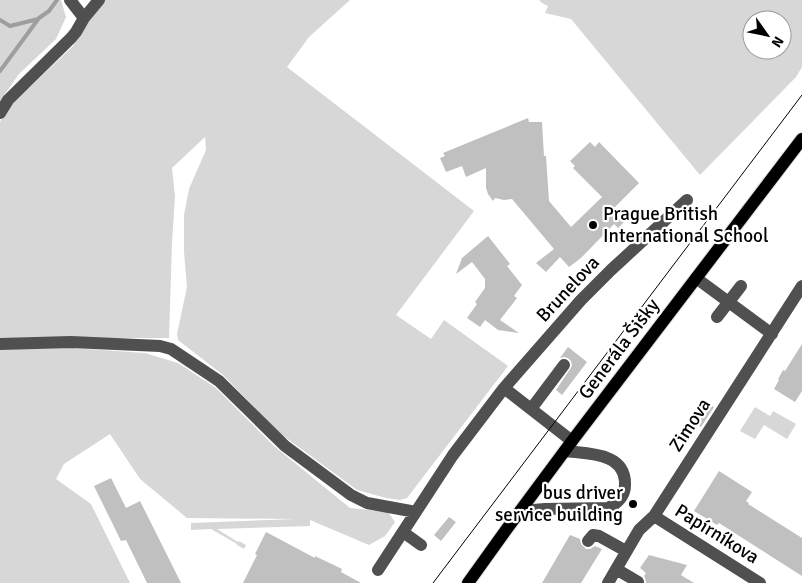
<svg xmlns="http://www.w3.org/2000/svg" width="802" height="583" font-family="Signika,sans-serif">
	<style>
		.green { fill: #d7d7d7; fill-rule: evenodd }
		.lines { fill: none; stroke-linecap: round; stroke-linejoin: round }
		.stream { stroke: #9e9e9e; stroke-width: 4 }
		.building { fill: #c0c0c0 }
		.major-casing { stroke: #dbdbdb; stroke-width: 14 }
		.minor { stroke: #505050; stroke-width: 12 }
		.major { stroke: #000; stroke-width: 12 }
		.tram { stroke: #000; stroke-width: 1 }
		.poi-dot { fill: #000; stroke: #fff; stroke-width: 2 }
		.labels { text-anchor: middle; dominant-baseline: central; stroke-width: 4.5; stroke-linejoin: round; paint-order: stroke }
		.poi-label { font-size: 19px; fill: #000; stroke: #fff; text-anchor: start }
		.street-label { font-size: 19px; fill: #000; stroke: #fff }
	</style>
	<rect width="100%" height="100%" fill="#fff"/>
	<path class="green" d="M 0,0 L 61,0 L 66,17 L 56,39 L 19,74 L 0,101 Z
		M 102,0 L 350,0 L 309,37 L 287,67 L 474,211 L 396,315 L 431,339 L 444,320 L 508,366 L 407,498 L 400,500 L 386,498 L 357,490 L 281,434 L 223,375 L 178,340 L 177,334 L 187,287 L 184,252 L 184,215 L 189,189 L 206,150 L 205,137 L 172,168 L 175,196 L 172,243 L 169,338 L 71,338 L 0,342 L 0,122 L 5,111 L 73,46 Z
		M 539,0 L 802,0 L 802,67 L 796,77 L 700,175 L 571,19 L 545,13 L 548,6 L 542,3 ZM 752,20 L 782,20 L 782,50 L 752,50 Z
		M 0,345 L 43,346 L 145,353 L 178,363 L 216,388 L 274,446 L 350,508 L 388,512 L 395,522 L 385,536 L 369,545 L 310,520 L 310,526 L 217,529 L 238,542 L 239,541 L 246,545 L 244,549 L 237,545 L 237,544 L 211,529 L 191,530 L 191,523 L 297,519 L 187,518 L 140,479 L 110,434 L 64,464 L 56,479 L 91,504 L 130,583 L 0,583 Z
		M 755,407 L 770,416 L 773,411 L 796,424 L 787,439 L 764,425 L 755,439 L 740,431 Z"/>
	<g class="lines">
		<path class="stream" d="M 0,20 L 10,26 L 38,19
			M 0,71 L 39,18 L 49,11 L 57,0"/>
	</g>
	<path class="building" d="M 528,118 L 529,122 L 542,122 L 544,156 L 546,156 L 549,201 L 571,227 L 602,197 L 573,168 L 575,166 L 570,161 L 590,142 L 595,147 L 599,142 L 639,183 L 614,208 L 626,220 L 618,228 L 614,224 L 581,258 L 569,267 L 560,257 L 546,272 L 536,263 L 554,249 L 512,199 L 504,200 L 495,198 L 493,201 L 488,194 L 486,188 L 486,168 L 466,177 L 462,166 L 446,172 L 440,158 L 445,156 L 443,153 Z
		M 488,236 L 510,264 L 507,266 L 522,285 L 514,296 L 517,298 L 500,320 L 519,333 L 498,330 L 485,320 L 480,327 L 467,318 L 477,304 L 475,302 L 485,288 L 485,279 L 472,262 L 456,274 L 462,258 Z
		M 802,344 L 802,391 L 795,402 L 774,389 L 779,380 L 778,379 L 783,370 L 785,371 Z
		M 568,347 L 587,362 L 562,395 L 556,390 L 572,366 L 571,361 L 568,358 L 564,357 L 560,358 Z
		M 704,401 L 714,407 L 701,427 L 691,421 Z
		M 719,471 L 752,492 L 746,501 L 749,503 L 748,504 L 802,538 L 802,576 L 719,523 L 717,525 L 694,511 Z
		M 111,478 L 126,508 L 140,501 L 181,583 L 147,583 L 126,540 L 121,541 L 94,486 Z
		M 449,517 L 456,522 L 441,541 L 434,535 Z
		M 266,532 L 315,558 L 315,556 L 342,569 L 341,572 L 361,583 L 243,583 L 257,555 L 255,554 Z
		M 570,535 L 580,539 L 581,544 L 586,549 L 590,549 L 595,546 L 602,549 L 581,583 L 542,583 Z
		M 649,555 L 687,565 L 681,575 L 694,583 L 646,583 L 645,578 L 644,576 L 646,573 L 640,568 Z"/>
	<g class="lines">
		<defs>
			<path id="major" d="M 468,583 L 506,530 L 572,441 L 802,139"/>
		</defs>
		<use href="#major" class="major-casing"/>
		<path class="minor" d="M 84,18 L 99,0
			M 0,113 L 8,100 L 71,38 L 76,32 L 84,18 L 70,0
			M 696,278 L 772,334
			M 717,317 L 741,286
			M 0,344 L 71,342 L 160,346 L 171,349 L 219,381 L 285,446 L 351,495 L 367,503 L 416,512
			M 504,388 L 572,441
			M 531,409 L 564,365
			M 521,511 L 545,509 L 608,508 C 618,503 625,496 625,485 C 626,452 588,454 565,451
			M 654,516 L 760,583
			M 403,532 L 421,545
			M 588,541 L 593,535 L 599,536 L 626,551
			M 616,569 L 638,582
			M 378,570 L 453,455 L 504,388 L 581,300 L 611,270 L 687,200
			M 608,583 L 639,530 L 654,516 L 802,286"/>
		<use href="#major" class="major"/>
		<path class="tram" d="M 433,583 L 802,95"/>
	</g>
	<g class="poi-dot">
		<circle cx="593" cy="225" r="5"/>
		<circle cx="633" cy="504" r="5"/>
	</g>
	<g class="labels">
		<g class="poi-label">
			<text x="603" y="214">Prague British<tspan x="603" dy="22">International School</tspan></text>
			<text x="623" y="493" text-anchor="end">bus driver<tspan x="623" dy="22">service building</tspan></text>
		</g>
		<g class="street-label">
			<text transform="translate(568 289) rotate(-47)">Brunelova</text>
			<text transform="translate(619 349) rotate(-53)">Generála Šišky</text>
			<text transform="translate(690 425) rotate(-57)">Zimova</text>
			<text transform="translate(717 534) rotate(32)">Papírníkova</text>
		</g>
	</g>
	<g transform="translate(767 35) rotate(123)"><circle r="24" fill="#ffffff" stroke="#999999"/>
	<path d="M0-4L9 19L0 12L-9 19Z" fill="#000000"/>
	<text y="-8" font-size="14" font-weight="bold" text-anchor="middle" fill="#000000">N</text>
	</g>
</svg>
